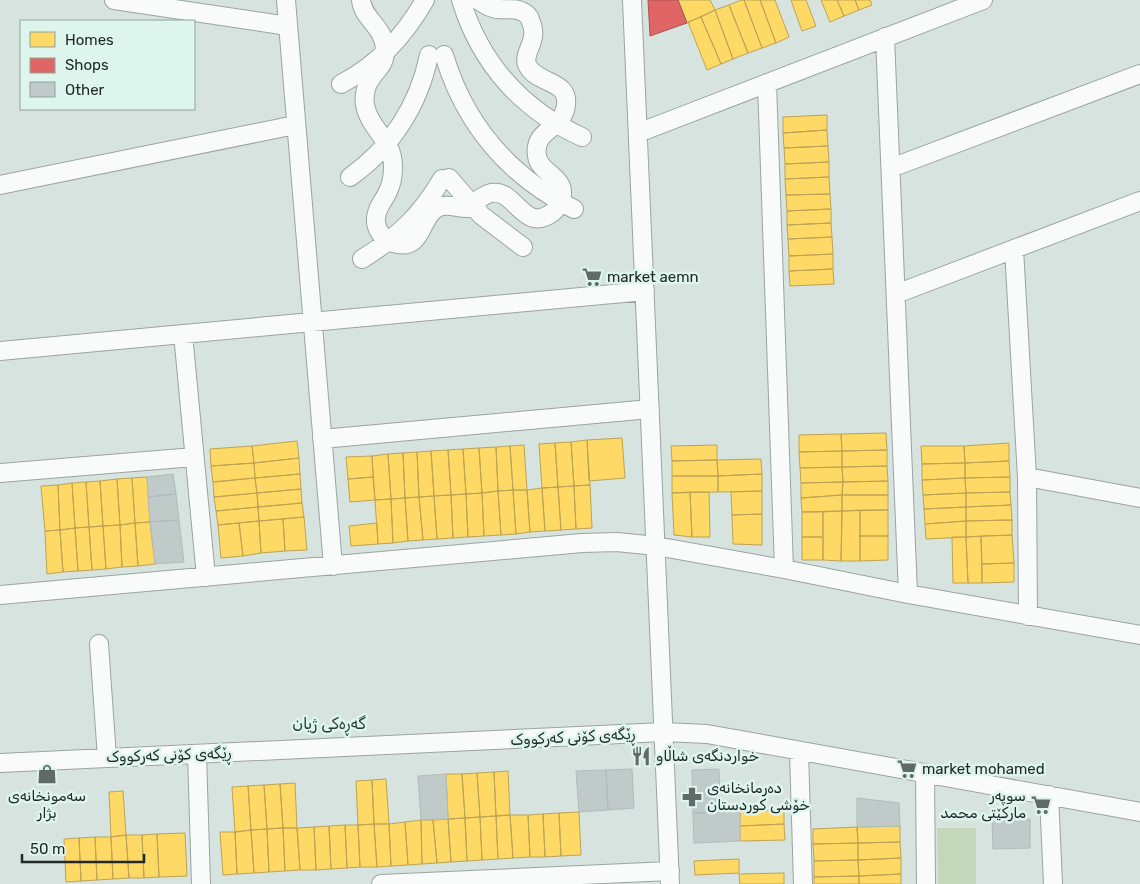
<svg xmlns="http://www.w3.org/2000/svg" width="1140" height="884" font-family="Rubik,'Noto Sans Arabic',sans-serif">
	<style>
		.green { fill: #c5d7ba }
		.homes { fill: #ffd966; stroke: #bca453 }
		.shops { fill: #e06666; stroke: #a75453 }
		.building { fill: #c0cbc9; stroke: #b1bbb9 }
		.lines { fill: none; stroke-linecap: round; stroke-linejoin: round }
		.minor-casing { stroke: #9ba4a1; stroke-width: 20 }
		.minor { stroke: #f9fbfa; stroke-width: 18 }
		.labels { text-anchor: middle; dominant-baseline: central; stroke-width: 5; stroke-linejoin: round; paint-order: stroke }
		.poi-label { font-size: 15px; fill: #212927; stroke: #def5ee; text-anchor: start }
		.street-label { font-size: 15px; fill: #212927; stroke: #def5ee }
		.neighbourhood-label { font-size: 16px; fill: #273a35; stroke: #def5ee }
	</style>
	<rect width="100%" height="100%" fill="#d6e3df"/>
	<path class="green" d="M 937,828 L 976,828 L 976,884 L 938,884 Z"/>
	<path class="homes" d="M 678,0 L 710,0 L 715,10 L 687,23 Z
		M 741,0 L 744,0 L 762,48 L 748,53 L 729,5 Z
		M 744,0 L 760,0 L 776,43 L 762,48 Z
		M 760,0 L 775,0 L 789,37 L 776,43 Z
		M 791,0 L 806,0 L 816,26 L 802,31 Z
		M 821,0 L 837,0 L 844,16 L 830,22 Z
		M 837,0 L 855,0 L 859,10 L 844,16 Z
		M 855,0 L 870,0 L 872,5 L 859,10 Z
		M 729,5 L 748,53 L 733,59 L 715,10 Z
		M 715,10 L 733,59 L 721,64 L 701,17 Z
		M 701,17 L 721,64 L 707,70 L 688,22 Z
		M 827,115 L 827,130 L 783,133 L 783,117 Z
		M 827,130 L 828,146 L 784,148 L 783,133 Z
		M 828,146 L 829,162 L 785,164 L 784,148 Z
		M 829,162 L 829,177 L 785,179 L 785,164 Z
		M 829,177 L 830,194 L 786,195 L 785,179 Z
		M 830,194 L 831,209 L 787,211 L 786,195 Z
		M 831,209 L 831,223 L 787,225 L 787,211 Z
		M 831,223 L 832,237 L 788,239 L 787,225 Z
		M 832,237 L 833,254 L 789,256 L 788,239 Z
		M 833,254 L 833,269 L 789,271 L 789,256 Z
		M 833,269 L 834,284 L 790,286 L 789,271 Z
		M 886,433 L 887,450 L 842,451 L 841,434 Z
		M 841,434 L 842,451 L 799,452 L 799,435 Z
		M 622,438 L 625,478 L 589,481 L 587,440 Z
		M 587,440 L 590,485 L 574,486 L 571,442 Z
		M 297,441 L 299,458 L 254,463 L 252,446 Z
		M 571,442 L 574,486 L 558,487 L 555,443 Z
		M 555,443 L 558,487 L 542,488 L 539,444 Z
		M 1009,443 L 1009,461 L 965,463 L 964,446 Z
		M 524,445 L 527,490 L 513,490 L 510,446 Z
		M 717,445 L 717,460 L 672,461 L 671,446 Z
		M 252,446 L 254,463 L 211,466 L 210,449 Z
		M 510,446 L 513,490 L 498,491 L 496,447 Z
		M 921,446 L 964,446 L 965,463 L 922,464 Z
		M 496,447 L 498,491 L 482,493 L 479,448 Z
		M 479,448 L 482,493 L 466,494 L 463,449 Z
		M 463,449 L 466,494 L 451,495 L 448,450 Z
		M 448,450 L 451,495 L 434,496 L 431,451 Z
		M 887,450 L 887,466 L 842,467 L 842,451 Z
		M 431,451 L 434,496 L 419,497 L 417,452 Z
		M 842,451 L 842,467 L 800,468 L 799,452 Z
		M 417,452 L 419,497 L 405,498 L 403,453 Z
		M 403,453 L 405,498 L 391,499 L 388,454 Z
		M 388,454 L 391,499 L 375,500 L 372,456 Z
		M 372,456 L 373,477 L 348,479 L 346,457 Z
		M 299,458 L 300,474 L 255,478 L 254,463 Z
		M 761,459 L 762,474 L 718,476 L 717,460 Z
		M 717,460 L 718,476 L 672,476 L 672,461 Z
		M 1009,461 L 1010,477 L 965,478 L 965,463 Z
		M 254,463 L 255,478 L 213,482 L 211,466 Z
		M 965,463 L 965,478 L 922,480 L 922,464 Z
		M 887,466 L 888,481 L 843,482 L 842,467 Z
		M 842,467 L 843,482 L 801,483 L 800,468 Z
		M 300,474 L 301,489 L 257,493 L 255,478 Z
		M 762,474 L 762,491 L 718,492 L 718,476 Z
		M 672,476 L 718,476 L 718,492 L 672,493 Z
		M 147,477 L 150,522 L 135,523 L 132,478 Z
		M 373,477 L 375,500 L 350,502 L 348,479 Z
		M 1010,477 L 1010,492 L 966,493 L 965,478 Z
		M 132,478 L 135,523 L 120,525 L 117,479 Z
		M 255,478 L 257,493 L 214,497 L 213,482 Z
		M 965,478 L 966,493 L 923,495 L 922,480 Z
		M 117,479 L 120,525 L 103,526 L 100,481 Z
		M 100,481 L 103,526 L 89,527 L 86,482 Z
		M 888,481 L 888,495 L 842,495 L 843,482 Z
		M 86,482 L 89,527 L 75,528 L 72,483 Z
		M 843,482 L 842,495 L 801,498 L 801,483 Z
		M 72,483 L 75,528 L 60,530 L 58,485 Z
		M 58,485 L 60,530 L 45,531 L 41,486 Z
		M 590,485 L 592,528 L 576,529 L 574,486 Z
		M 574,486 L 576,529 L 561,530 L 558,487 Z
		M 558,487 L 561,530 L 545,531 L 542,488 Z
		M 542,488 L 545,531 L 530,532 L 527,490 Z
		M 301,489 L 302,503 L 258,507 L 257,493 Z
		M 513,490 L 527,490 L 530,532 L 516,534 Z
		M 513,490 L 516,534 L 501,535 L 498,491 Z
		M 498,491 L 501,535 L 484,536 L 482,493 Z
		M 762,491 L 762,514 L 732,515 L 731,492 Z
		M 690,492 L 692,537 L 674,535 L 672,493 Z
		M 690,492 L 709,492 L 710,537 L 692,537 Z
		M 1010,492 L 1011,505 L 966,507 L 966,493 Z
		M 257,493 L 258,507 L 216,511 L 214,497 Z
		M 482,493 L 484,536 L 468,537 L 466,494 Z
		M 966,493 L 966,507 L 924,509 L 923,495 Z
		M 466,494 L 468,537 L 453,538 L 451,495 Z
		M 451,495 L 453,538 L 437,539 L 434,496 Z
		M 842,495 L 888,495 L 888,510 L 842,511 Z
		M 842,495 L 842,511 L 802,512 L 801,498 Z
		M 434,496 L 437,539 L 423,540 L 419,497 Z
		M 419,497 L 423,540 L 408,541 L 405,498 Z
		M 405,498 L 408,541 L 393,543 L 391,499 Z
		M 391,499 L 393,543 L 378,544 L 375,500 Z
		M 302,503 L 304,517 L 259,521 L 258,507 Z
		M 1011,505 L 1012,520 L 966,521 L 966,507 Z
		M 258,507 L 259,521 L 218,525 L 216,511 Z
		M 966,507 L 966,521 L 925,524 L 924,509 Z
		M 860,510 L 860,561 L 841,561 L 842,511 Z
		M 860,510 L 888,510 L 888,536 L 860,536 Z
		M 842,511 L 841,561 L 823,560 L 823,512 Z
		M 802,512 L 823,512 L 823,537 L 802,537 Z
		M 762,514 L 762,545 L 733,544 L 732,515 Z
		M 304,517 L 307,550 L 285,551 L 283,519 Z
		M 283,519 L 285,551 L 261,553 L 259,521 Z
		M 1012,520 L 1012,535 L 966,537 L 966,521 Z
		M 259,521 L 261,553 L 243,556 L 239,523 Z
		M 966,521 L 966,537 L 926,539 L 925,524 Z
		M 150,522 L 155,564 L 138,566 L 135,523 Z
		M 135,523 L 138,566 L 122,567 L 120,525 Z
		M 239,523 L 243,556 L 221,558 L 218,525 Z
		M 377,523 L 378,544 L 351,546 L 349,526 Z
		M 120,525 L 122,567 L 106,569 L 103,526 Z
		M 103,526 L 106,569 L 92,570 L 89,527 Z
		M 89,527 L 92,570 L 78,571 L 75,528 Z
		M 75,528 L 78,571 L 63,572 L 60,530 Z
		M 60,530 L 63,572 L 47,574 L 45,531 Z
		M 1012,535 L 1014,563 L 982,564 L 981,536 Z
		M 860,536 L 888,536 L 888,560 L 860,561 Z
		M 981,536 L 982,583 L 968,583 L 966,537 Z
		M 802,537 L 823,537 L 823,560 L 802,560 Z
		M 952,537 L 966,537 L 968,583 L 953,583 Z
		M 1014,563 L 1014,582 L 982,583 L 982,564 Z
		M 508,771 L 510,815 L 496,816 L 494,772 Z
		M 494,772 L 496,816 L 480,817 L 477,773 Z
		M 477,773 L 480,817 L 465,818 L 462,774 Z
		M 446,774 L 462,774 L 465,818 L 448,819 Z
		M 386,779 L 389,824 L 374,824 L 372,780 Z
		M 372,780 L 374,824 L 358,825 L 356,781 Z
		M 295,783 L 297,828 L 283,828 L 280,784 Z
		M 280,784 L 283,828 L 267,829 L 264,785 Z
		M 264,785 L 267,829 L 251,830 L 248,786 Z
		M 248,786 L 251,830 L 235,832 L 232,787 Z
		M 123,791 L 126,835 L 111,837 L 109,792 Z
		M 784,810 L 784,824 L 740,826 L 740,812 Z
		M 579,812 L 581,855 L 561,856 L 559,813 Z
		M 559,813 L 561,856 L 545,857 L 543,814 Z
		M 543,814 L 545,857 L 530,857 L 528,815 Z
		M 510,815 L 513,858 L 498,859 L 496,816 Z
		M 510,815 L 528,815 L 530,857 L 513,858 Z
		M 496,816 L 498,859 L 482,860 L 480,817 Z
		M 480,817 L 482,860 L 467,861 L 465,818 Z
		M 465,818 L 467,861 L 451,862 L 448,819 Z
		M 448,819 L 451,862 L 437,863 L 433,820 Z
		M 421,820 L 422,864 L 408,865 L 405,822 Z
		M 421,820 L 433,820 L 437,863 L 422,864 Z
		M 405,822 L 408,865 L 391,866 L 389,824 Z
		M 374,824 L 389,824 L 391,866 L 377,867 Z
		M 374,824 L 377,867 L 360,867 L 358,825 Z
		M 784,824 L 785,840 L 740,841 L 740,826 Z
		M 345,825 L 358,825 L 360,867 L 347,868 Z
		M 345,825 L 347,868 L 331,869 L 329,826 Z
		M 329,826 L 331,869 L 316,870 L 314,827 Z
		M 900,826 L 900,842 L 858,843 L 857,827 Z
		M 314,827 L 316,870 L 300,870 L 297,828 Z
		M 857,827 L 858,843 L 813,844 L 813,829 Z
		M 283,828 L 285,871 L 269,872 L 267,829 Z
		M 283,828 L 297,828 L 300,870 L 285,871 Z
		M 267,829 L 269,872 L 254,873 L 251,830 Z
		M 251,830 L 254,873 L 237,874 L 235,832 Z
		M 220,832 L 235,832 L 237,874 L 223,875 Z
		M 185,833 L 187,876 L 159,877 L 157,834 Z
		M 157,834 L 159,877 L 144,878 L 142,835 Z
		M 126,835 L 142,835 L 144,878 L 129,878 Z
		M 126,835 L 129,878 L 113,879 L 111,837 Z
		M 95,837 L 111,837 L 113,879 L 97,880 Z
		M 95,837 L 97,880 L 81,881 L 79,838 Z
		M 79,838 L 81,881 L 66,882 L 64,839 Z
		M 900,842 L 901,858 L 858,860 L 858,843 Z
		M 858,843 L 858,860 L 814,861 L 813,844 Z
		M 901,858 L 901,874 L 859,876 L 858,860 Z
		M 739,859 L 739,873 L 695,875 L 694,861 Z
		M 858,860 L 859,876 L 814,877 L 814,861 Z
		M 784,873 L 784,884 L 740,884 L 739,874 Z
		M 901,874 L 901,884 L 859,884 L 859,876 Z
		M 859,876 L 859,884 L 814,884 L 814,877 Z"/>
	<path class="shops" d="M 648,0 L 678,0 L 687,23 L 650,36 Z"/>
	<path class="building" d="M 173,474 L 176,494 L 148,497 L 147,477 Z
		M 176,494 L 179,520 L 150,522 L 148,497 Z
		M 179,520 L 184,562 L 155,564 L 150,522 Z
		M 632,769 L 634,808 L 608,810 L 606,770 Z
		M 719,769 L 720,812 L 693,813 L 692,770 Z
		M 606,770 L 608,810 L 579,812 L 576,771 Z
		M 446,774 L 448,819 L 421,820 L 418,776 Z
		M 857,798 L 899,803 L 900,826 L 857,827 Z
		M 740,812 L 740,841 L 694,843 L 693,813 Z
		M 1030,819 L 1030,848 L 993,849 L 992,820 Z"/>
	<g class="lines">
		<defs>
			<path id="minor" d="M 114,0 L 288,26
				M 286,0 L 333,566
				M 361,0 C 363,20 385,27 385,50 C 385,66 377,68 370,80 C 365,87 363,101 366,109 C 372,132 393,139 393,167 C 393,175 392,182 389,189 C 386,198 379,204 377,213 C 373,226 381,239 393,243 C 425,253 419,214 439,207 C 449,203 459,209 469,208 C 476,202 482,195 491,193 C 516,188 523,235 553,212 C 557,209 559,205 561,200 C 568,176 539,174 537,156 C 533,130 559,131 565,110 C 573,80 540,85 529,68 C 519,55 540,42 531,22 C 530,18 528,15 525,13 C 516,7 508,10 499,9 C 491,9 484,4 478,0
				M 461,0 C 480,63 522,110 582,137
				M 632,0 L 670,884
				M 885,37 L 908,594
				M 444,55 C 465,125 509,176 574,209
				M 767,83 L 784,569
				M 341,84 C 379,64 404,36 425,0
				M 638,133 L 983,0
				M 891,168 L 1140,74
				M 350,177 C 391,148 419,105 429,55
				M 449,178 L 481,215 L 523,247
				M 0,185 L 295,125
				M 1014,249 L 1027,477 L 1028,616
				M 362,259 C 399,236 420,216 442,179
				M 896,294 L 1140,201
				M 183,334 L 206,577
				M 0,351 L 645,291
				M 322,439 L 650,409
				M 0,473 L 194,457
				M 1027,477 L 1140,498
				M 0,595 L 582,543 L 617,542 L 656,546 L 784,569 L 908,594 L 1140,635
				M 99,644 L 107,758
				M 799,751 L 803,884
				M 197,754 L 201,884
				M 0,763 L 664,732 L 707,734 L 1140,812
				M 925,773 L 926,884
				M 1049,795 L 1053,884
				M 381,884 L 670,871"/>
		</defs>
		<use href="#minor" class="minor-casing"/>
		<use href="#minor" class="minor"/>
	</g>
	<defs>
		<symbol id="supermarket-bare" viewBox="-9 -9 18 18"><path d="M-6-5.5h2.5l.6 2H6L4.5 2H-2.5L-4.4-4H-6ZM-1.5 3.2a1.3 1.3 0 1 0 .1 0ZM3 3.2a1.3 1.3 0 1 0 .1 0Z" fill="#606a67" stroke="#def5ee" stroke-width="2.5" paint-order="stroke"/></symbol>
		<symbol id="restaurant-bare" viewBox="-9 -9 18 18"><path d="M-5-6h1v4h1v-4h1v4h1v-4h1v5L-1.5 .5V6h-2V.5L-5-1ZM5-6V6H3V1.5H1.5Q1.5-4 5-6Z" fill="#606a67" stroke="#def5ee" stroke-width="2.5" paint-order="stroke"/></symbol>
		<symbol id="shop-bare" viewBox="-9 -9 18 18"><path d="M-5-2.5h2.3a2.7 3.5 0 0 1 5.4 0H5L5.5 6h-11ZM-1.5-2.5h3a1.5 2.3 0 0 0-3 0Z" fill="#606a67" stroke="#def5ee" stroke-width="2.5" paint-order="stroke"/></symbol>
		<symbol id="pharmacy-bare" viewBox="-9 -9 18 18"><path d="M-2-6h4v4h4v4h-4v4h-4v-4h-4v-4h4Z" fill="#606a67" stroke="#def5ee" stroke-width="2.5" paint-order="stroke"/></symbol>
	</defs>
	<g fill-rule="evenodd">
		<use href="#supermarket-bare" x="578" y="263" width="28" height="28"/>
		<use href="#restaurant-bare" x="627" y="742" width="28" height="28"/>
		<use href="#supermarket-bare" x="893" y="755" width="28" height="28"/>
		<use href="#shop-bare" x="33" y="760" width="28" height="28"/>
		<use href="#pharmacy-bare" x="678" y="783" width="28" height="28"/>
		<use href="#supermarket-bare" x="1027" y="791" width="28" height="28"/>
	</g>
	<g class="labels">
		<g class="poi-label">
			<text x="607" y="277">market aemn</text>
			<text x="656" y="756">خواردنگەی شاڵاو</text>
			<text x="922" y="769">market mohamed</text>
			<text x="707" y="788">دەرمانخانەی<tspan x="707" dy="17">خۆشی کوردستان</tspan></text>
			<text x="47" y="796" text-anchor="middle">سەمونخانەی<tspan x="47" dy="17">بژار</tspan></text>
			<text x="1026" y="796" text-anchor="end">سوپەر<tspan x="1026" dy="17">مارکێتی محمد</tspan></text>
		</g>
		<g class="street-label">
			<text transform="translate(573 737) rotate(-3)">ڕێگەی کۆنی کەرکووک</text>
			<text transform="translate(169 755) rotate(-2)">ڕێگەی کۆنی کەرکووک</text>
		</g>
		<g class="neighbourhood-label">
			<text x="329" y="723">گەڕەکی ژیان</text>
		</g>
	</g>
	<rect x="20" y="20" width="175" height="90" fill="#def5ee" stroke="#92a39e"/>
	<rect x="30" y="32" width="25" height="15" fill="#ffd966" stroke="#92a39e"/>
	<text x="65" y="45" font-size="15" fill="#212927">Homes</text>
	<rect x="30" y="58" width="25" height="15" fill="#e06666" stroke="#92a39e"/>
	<text x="65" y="70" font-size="15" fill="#212927">Shops</text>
	<rect x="30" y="82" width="25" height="15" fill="#c0cbc9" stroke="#92a39e"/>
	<text x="65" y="95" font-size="15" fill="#212927">Other</text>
	<path d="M22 854v8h122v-8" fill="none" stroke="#212927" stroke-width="2.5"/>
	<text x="30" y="854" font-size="15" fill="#212927" stroke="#def5ee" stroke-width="4" paint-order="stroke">50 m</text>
</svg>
